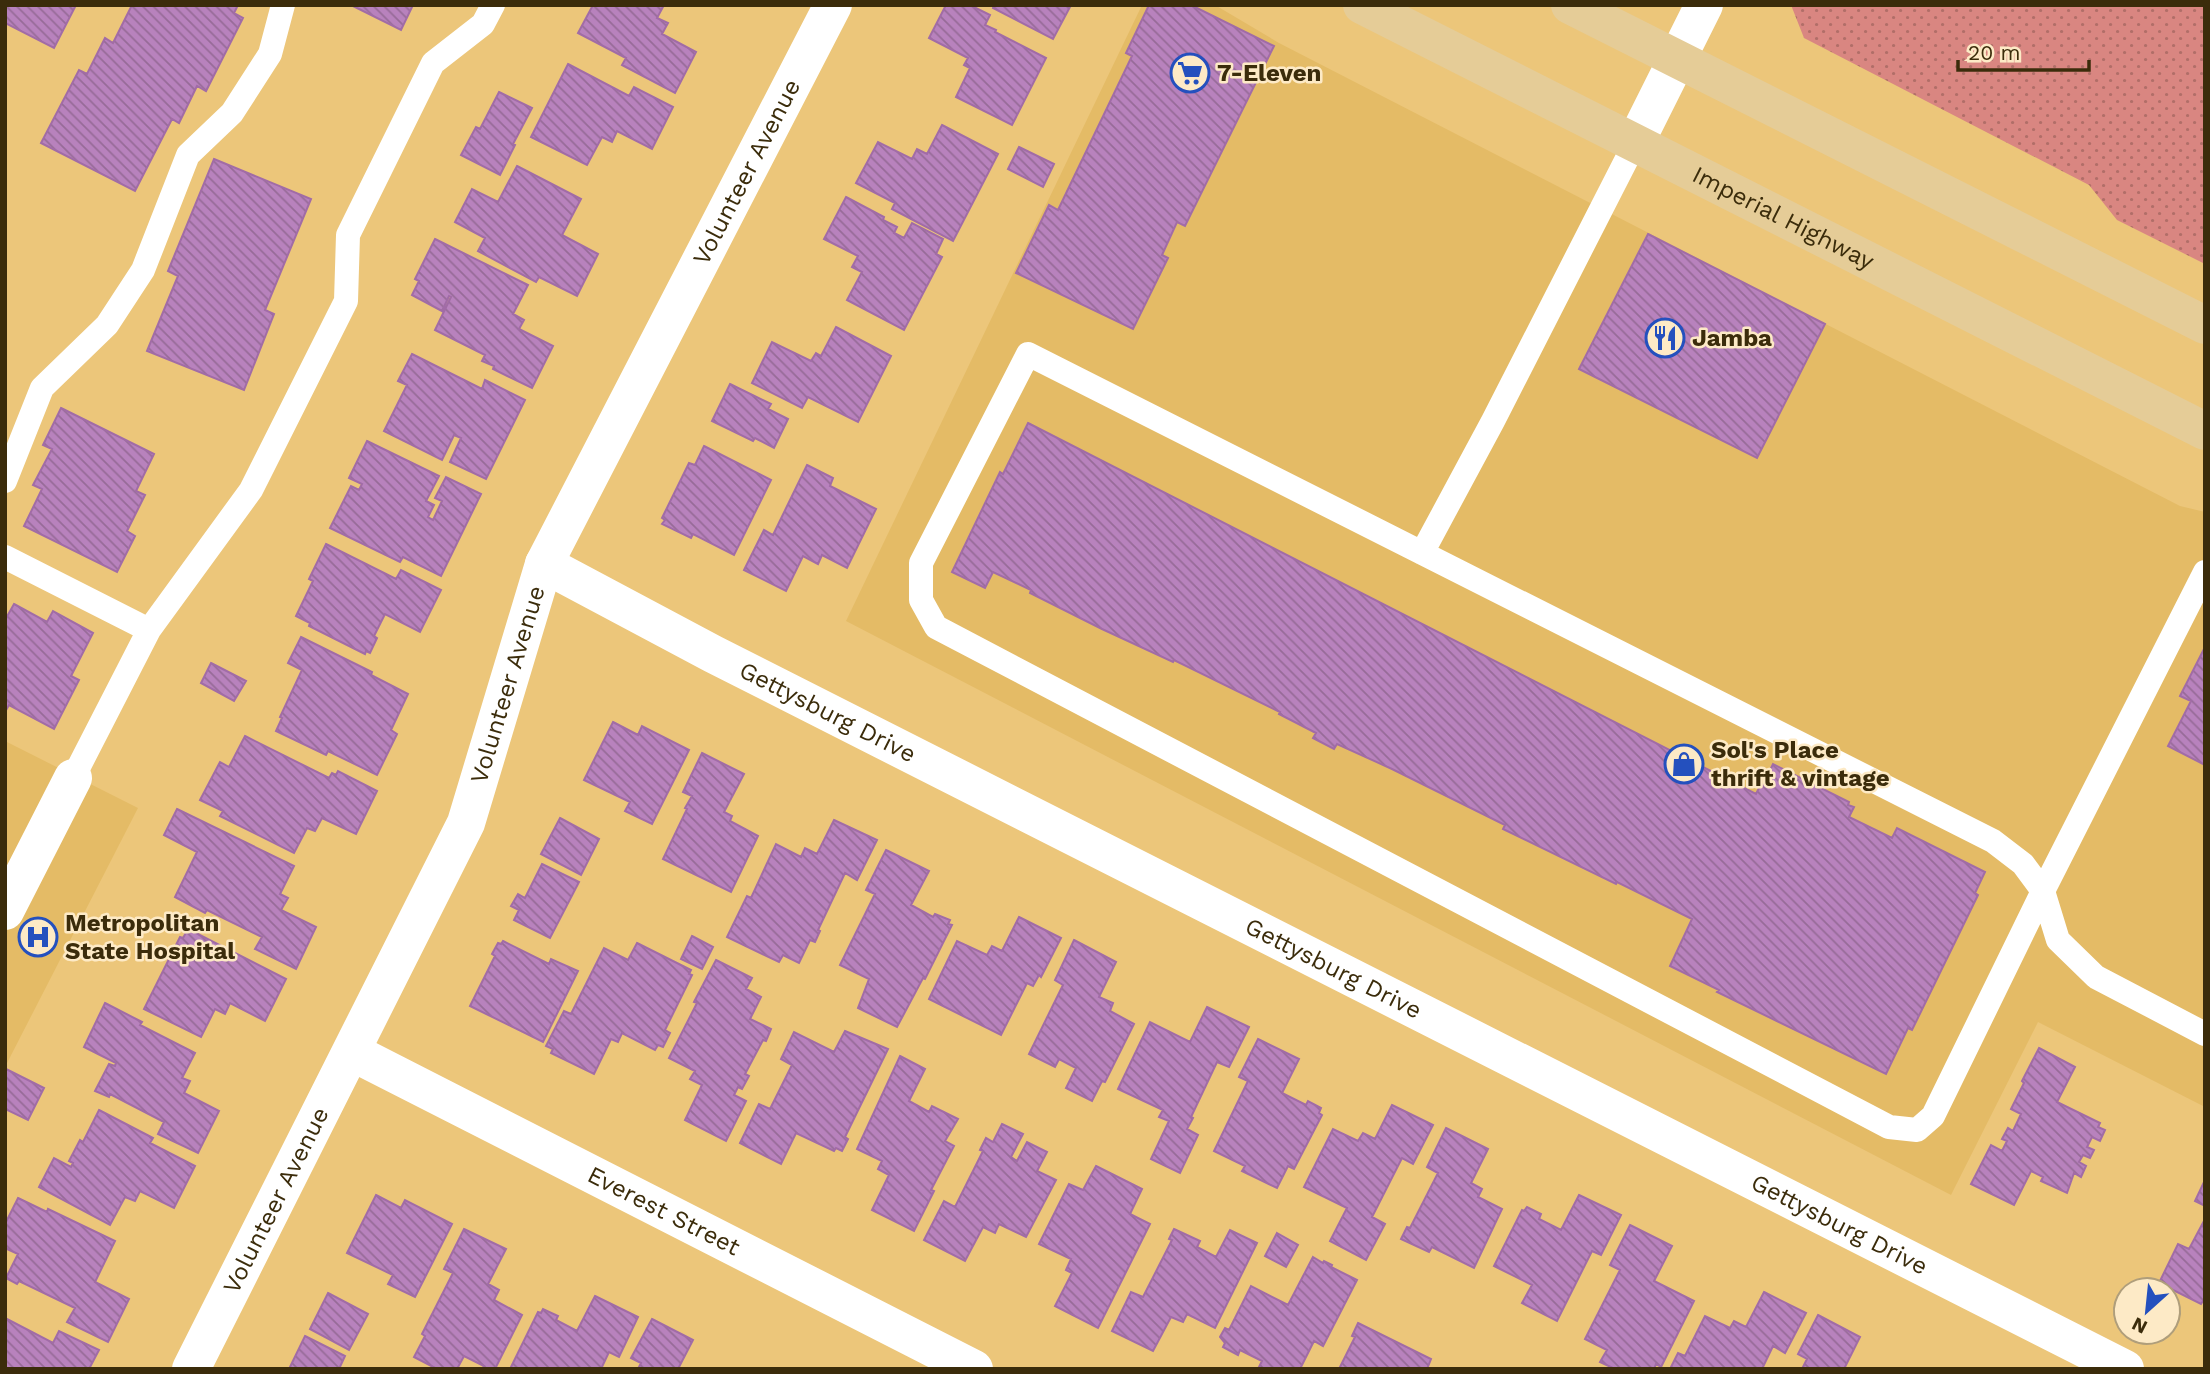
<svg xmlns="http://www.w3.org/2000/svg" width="2210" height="1374" font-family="'Work Sans',sans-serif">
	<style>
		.built { fill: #e4bb66 }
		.grass { fill: url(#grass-dots) }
		.building { fill: url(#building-back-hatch); stroke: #a16ca6; stroke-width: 2 }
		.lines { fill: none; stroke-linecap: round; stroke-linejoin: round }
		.service { stroke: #fff; stroke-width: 24 }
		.minor { stroke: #fff; stroke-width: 38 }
		.primary { stroke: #e5cc97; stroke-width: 38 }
		.labels { text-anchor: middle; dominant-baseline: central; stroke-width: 5; stroke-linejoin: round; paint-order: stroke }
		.poi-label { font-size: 24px; font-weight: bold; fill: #3b2c0b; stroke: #fdeac6; text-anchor: start }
		.street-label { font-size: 24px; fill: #3b2c0b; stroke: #fdeac6 }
	</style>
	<defs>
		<pattern id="grass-dots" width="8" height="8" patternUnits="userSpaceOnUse" patternTransform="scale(1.75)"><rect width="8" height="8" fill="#d98681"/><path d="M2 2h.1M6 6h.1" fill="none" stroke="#b16e68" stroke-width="1.8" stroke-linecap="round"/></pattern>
		<pattern id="building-back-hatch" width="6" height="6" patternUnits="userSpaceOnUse" patternTransform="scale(1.75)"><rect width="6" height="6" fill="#b882bd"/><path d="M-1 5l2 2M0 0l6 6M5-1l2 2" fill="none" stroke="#976b98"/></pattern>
	</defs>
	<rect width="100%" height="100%" fill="#ecc67a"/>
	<path class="built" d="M 1142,5 L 1215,5 L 1279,43 L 2180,506 L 2205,512 L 2205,1107 L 2038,1022 L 1951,1195 L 846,621 Z
		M 5,741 L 138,808 L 5,1067 Z"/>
	<path class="grass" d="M 1791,5 L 2205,5 L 2205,264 L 2117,220 L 2089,185 L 1804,38 Z"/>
	<path class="building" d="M 5,5 L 76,5 L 54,48 L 5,23 Z
		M 132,5 L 238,5 L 234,13 L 243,18 L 206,91 L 197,86 L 179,123 L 172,119 L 135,191 L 41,143 L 79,70 L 87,74 L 105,38 L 113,43 Z
		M 351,5 L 413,5 L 401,30 Z
		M 593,5 L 664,5 L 657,18 L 668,23 L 662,34 L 696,52 L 675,93 L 622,65 L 626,58 L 578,33 Z
		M 946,5 L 970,5 L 990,15 L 985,25 L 996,30 L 995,32 L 1046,58 L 1012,125 L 956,97 L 970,68 L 964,65 L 968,58 L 929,38 Z
		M 994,5 L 1071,5 L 1053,39 L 993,8 Z
		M 1149,5 L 1191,5 L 1274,46 L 1185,226 L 1177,222 L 1162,255 L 1168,258 L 1133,329 L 1016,273 L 1049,205 L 1058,210 L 1132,56 L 1126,53 Z
		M 568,64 L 629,96 L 634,87 L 673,107 L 652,149 L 617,131 L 612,142 L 602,137 L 587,165 L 531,137 Z
		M 499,92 L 532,108 L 513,144 L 515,145 L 500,175 L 461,155 L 476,127 L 480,129 Z
		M 942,125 L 998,154 L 953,241 L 892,209 L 895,203 L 856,183 L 878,142 L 912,159 L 917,149 L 927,154 Z
		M 1019,147 L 1054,164 L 1043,187 L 1008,169 Z
		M 214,159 L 311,199 L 265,310 L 274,314 L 244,390 L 147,351 L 178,276 L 168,271 Z
		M 517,166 L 581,199 L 562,235 L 598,254 L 577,296 L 539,277 L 536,282 L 478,251 L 485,238 L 455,222 L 472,189 L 498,202 Z
		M 846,197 L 884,217 L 883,220 L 897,227 L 894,233 L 904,238 L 912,223 L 943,239 L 936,254 L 942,257 L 904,330 L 847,300 L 862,272 L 852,267 L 858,256 L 824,239 Z
		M 1648,234 L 1825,324 L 1757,458 L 1579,369 Z
		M 435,239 L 528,285 L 513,314 L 524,320 L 519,329 L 553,346 L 532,388 L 493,369 L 494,366 L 482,361 L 485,355 L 435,330 L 451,297 L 449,296 L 442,311 L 412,295 L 419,281 L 415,279 Z
		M 836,327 L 891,356 L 858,422 L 808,397 L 802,408 L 752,383 L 772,342 L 811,361 L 816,353 L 821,356 Z
		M 412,354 L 482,389 L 485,380 L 525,400 L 486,479 L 450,462 L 461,438 L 454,435 L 442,460 L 384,431 L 407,385 L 398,381 Z
		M 730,384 L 771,404 L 768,409 L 788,419 L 774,448 L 755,438 L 753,441 L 712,421 Z
		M 61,408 L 154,454 L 136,491 L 145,495 L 127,531 L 135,536 L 117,572 L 24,526 L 42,489 L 33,485 L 52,449 L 43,445 Z
		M 1028,423 L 1756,794 L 1760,786 L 1762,787 L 1773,764 L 1849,802 L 1848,805 L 1854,807 L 1849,817 L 1892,838 L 1897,828 L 1985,872 L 1975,893 L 1978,895 L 1912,1030 L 1908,1028 L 1886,1074 L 1717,992 L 1719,990 L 1670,966 L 1692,919 L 1617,882 L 1616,884 L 1503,829 L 1505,825 L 1392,769 L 1337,744 L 1334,749 L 1313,738 L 1316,733 L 1279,714 L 1280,712 L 1174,660 L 1173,662 L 1102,629 L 1030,593 L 1031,590 L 993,572 L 985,588 L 952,572 L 1000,472 L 1003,474 Z
		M 367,441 L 439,476 L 426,501 L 434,505 L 428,517 L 433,520 L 442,501 L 435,498 L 446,477 L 481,494 L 441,576 L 403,557 L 400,562 L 330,528 L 351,486 L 359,490 L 362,484 L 349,478 Z
		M 704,446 L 771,480 L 734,555 L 693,534 L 691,538 L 662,524 L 665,520 L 662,518 L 689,463 L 695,465 Z
		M 807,465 L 833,478 L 830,486 L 876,509 L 847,568 L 822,555 L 818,564 L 803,556 L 786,591 L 744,570 L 764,530 L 773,535 Z
		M 326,544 L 396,579 L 401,570 L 441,590 L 420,632 L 385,614 L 374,636 L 377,638 L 370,653 L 366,651 L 365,654 L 309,626 L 310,623 L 296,616 L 313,581 L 309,579 Z
		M 14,604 L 47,622 L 53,611 L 93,633 L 71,676 L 79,680 L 54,729 L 9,705 L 5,712 L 5,620 Z
		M 301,637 L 372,672 L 371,675 L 408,694 L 391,730 L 397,734 L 377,775 L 328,751 L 326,755 L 276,731 L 282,718 L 280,717 L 302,670 L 288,663 Z
		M 2205,647 L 2205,765 L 2168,746 L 2191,701 L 2180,696 Z
		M 211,663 L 246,681 L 234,701 L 201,683 Z
		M 613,722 L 638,735 L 642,726 L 689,750 L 652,824 L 625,811 L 630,802 L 584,780 Z
		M 245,736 L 329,778 L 332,773 L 336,775 L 338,771 L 377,791 L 356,834 L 322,818 L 315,831 L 307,828 L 294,853 L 220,816 L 223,811 L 200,800 L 220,762 L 229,767 Z
		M 702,753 L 744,774 L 724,812 L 732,816 L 730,821 L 758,836 L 731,892 L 663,859 L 687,809 L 685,808 L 692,796 L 683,792 Z
		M 177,809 L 294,866 L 280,894 L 288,898 L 281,910 L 316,927 L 296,969 L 255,949 L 262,937 L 207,910 L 205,913 L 175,897 L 197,852 L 164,835 Z
		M 560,818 L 599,839 L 581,875 L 541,854 Z
		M 834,820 L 877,840 L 857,880 L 845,873 L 818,930 L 820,931 L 815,942 L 810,940 L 799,963 L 783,955 L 779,962 L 727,937 L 747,896 L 751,898 L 776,844 L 801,857 L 805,848 L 817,854 Z
		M 886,850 L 929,871 L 911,905 L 933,917 L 935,914 L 950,920 L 948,924 L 952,925 L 925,979 L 923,978 L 897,1027 L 858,1008 L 869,979 L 840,965 L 875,894 L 866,890 Z
		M 542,864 L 579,882 L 550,938 L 514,920 L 519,910 L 511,906 L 518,894 L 525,898 Z
		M 1019,917 L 1061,938 L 1041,977 L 1039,975 L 1033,986 L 1027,983 L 1001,1035 L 929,999 L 957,941 L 987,955 L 992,946 L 1002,951 Z
		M 188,929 L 286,979 L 265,1021 L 230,1003 L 225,1014 L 215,1009 L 201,1037 L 144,1009 L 180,937 L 183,938 Z
		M 692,936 L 713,947 L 702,969 L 681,959 Z
		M 1074,940 L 1116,962 L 1099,997 L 1113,1003 L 1110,1011 L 1134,1024 L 1105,1082 L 1102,1081 L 1092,1101 L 1066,1088 L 1076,1068 L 1059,1059 L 1055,1067 L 1029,1054 L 1063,985 L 1055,980 Z
		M 503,941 L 549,964 L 551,959 L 578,971 L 543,1042 L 470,1006 L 495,956 L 492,954 L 498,943 L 501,944 Z
		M 637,943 L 691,970 L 689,974 L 692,975 L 665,1030 L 670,1033 L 663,1047 L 658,1045 L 655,1050 L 622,1033 L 618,1042 L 611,1039 L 594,1074 L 551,1053 L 553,1049 L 546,1046 L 564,1011 L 571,1014 L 604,948 L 628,960 Z
		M 716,960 L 752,978 L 746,989 L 761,997 L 750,1019 L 771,1029 L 766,1041 L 763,1040 L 745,1074 L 749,1076 L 742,1089 L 738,1087 L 734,1095 L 746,1101 L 726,1141 L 685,1120 L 702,1085 L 690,1079 L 695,1071 L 669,1058 L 697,1003 L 694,1002 Z
		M 105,1003 L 142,1022 L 140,1025 L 195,1053 L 182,1078 L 190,1081 L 184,1093 L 219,1111 L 198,1153 L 158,1134 L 164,1122 L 110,1094 L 109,1097 L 95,1091 L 109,1064 L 115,1066 L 116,1063 L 84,1047 Z
		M 1207,1007 L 1249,1027 L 1229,1067 L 1217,1062 L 1191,1117 L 1193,1118 L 1187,1129 L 1198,1135 L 1180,1173 L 1151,1159 L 1169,1121 L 1159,1117 L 1163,1110 L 1118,1089 L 1150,1022 L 1190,1042 Z
		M 845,1031 L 888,1049 L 845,1137 L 848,1139 L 842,1151 L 836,1148 L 834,1151 L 796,1133 L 781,1164 L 740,1143 L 759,1104 L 770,1109 L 792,1065 L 781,1059 L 794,1032 L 834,1052 Z
		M 1258,1039 L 1299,1059 L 1282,1093 L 1306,1105 L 1308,1101 L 1321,1108 L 1319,1113 L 1322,1115 L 1294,1169 L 1288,1166 L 1277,1188 L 1242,1171 L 1245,1166 L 1214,1151 L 1248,1081 L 1239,1077 Z
		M 2039,1048 L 2075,1067 L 2057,1102 L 2100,1123 L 2098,1127 L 2105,1130 L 2100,1141 L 2092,1137 L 2087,1147 L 2094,1150 L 2090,1158 L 2083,1155 L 2079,1162 L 2086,1166 L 2081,1177 L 2074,1173 L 2067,1193 L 2041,1181 L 2043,1177 L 2031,1171 L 2014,1205 L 1971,1184 L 1991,1145 L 2002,1151 L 2007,1141 L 2002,1139 L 2008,1128 L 2013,1131 L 2021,1114 L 2011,1109 L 2024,1083 L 2022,1081 Z
		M 900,1056 L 925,1069 L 909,1101 L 929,1112 L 932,1106 L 958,1119 L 945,1141 L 954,1146 L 931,1190 L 934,1191 L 914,1231 L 872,1210 L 889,1175 L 878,1169 L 882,1161 L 857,1149 Z
		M 6,1069 L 44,1088 L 28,1120 L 5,1109 Z
		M 1392,1105 L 1433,1125 L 1413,1164 L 1402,1158 L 1372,1217 L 1385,1224 L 1366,1260 L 1330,1241 L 1347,1208 L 1304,1187 L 1333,1129 L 1358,1141 L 1363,1133 L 1375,1139 Z
		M 99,1110 L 153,1138 L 150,1143 L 195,1166 L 174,1208 L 140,1191 L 135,1201 L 125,1197 L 110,1225 L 39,1187 L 54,1158 L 71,1167 L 73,1163 L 69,1161 L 80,1140 L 83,1142 Z
		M 1002,1124 L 1023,1134 L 1011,1157 L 1017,1161 L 1027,1142 L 1047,1152 L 1037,1171 L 1056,1180 L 1026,1237 L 999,1224 L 995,1233 L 983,1227 L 965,1261 L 924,1240 L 944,1201 L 955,1207 L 983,1151 L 980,1150 L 986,1138 L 993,1142 Z
		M 1446,1128 L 1488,1149 L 1471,1183 L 1482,1189 L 1478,1197 L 1502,1209 L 1474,1268 L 1432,1247 L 1429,1252 L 1401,1239 L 1407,1227 L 1410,1228 L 1438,1173 L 1427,1167 Z
		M 1096,1166 L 1142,1189 L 1130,1214 L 1150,1224 L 1098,1328 L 1055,1306 L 1072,1273 L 1066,1270 L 1071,1259 L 1039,1244 L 1069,1184 L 1083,1190 Z
		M 2204,1182 L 2205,1183 L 2205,1206 L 2195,1201 Z
		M 376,1195 L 401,1208 L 405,1200 L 452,1224 L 415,1297 L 388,1284 L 393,1275 L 347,1253 Z
		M 1579,1195 L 1621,1215 L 1601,1255 L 1592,1251 L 1557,1321 L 1522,1303 L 1532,1285 L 1494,1266 L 1522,1210 L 1524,1211 L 1527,1207 L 1541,1214 L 1539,1219 L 1561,1230 Z
		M 18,1198 L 47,1212 L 48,1209 L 115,1241 L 95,1282 L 129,1299 L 108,1342 L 67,1322 L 75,1308 L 19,1281 L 17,1284 L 6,1278 L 18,1254 L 5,1248 L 5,1224 Z
		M 2205,1219 L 2205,1298 L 2201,1304 L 2159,1283 L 2178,1244 L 2189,1249 Z
		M 1630,1225 L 1672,1246 L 1654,1281 L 1694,1301 L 1661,1367 L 1656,1364 L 1654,1369 L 1615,1369 L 1600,1362 L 1607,1350 L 1585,1339 L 1620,1270 L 1610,1265 Z
		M 464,1229 L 506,1249 L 488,1284 L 499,1290 L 494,1300 L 522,1315 L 495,1369 L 482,1369 L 484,1366 L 464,1356 L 457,1369 L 437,1369 L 414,1357 L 425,1336 L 422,1334 L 453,1273 L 444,1269 Z
		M 1174,1229 L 1200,1241 L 1197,1247 L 1216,1257 L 1230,1230 L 1257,1243 L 1215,1328 L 1187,1314 L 1183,1322 L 1171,1317 L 1153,1351 L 1112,1331 L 1131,1292 L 1143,1297 L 1172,1240 L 1169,1239 Z
		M 1277,1233 L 1298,1245 L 1286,1267 L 1265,1256 Z
		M 1313,1257 L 1323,1263 L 1324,1261 L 1332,1265 L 1331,1267 L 1357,1280 L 1323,1346 L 1314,1341 L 1300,1369 L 1258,1369 L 1262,1361 L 1240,1350 L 1238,1355 L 1223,1347 L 1225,1343 L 1220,1337 L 1225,1328 L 1229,1330 L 1251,1286 L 1288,1305 Z
		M 1764,1292 L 1806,1313 L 1785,1353 L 1773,1346 L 1762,1369 L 1670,1369 L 1678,1353 L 1685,1356 L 1705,1316 L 1730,1328 L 1734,1321 L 1746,1327 Z
		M 328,1293 L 368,1314 L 349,1350 L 310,1329 Z
		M 595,1296 L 638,1317 L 619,1357 L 609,1352 L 601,1369 L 510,1369 L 538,1312 L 541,1313 L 543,1309 L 558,1316 L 556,1320 L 577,1331 Z
		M 1818,1315 L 1860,1337 L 1844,1369 L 1802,1369 L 1807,1359 L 1798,1354 Z
		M 5,1318 L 53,1343 L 59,1331 L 99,1350 L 89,1369 L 5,1369 Z
		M 652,1319 L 693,1340 L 678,1369 L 638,1369 L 641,1363 L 631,1358 Z
		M 1358,1323 L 1431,1359 L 1427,1369 L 1339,1369 L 1355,1337 L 1352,1336 Z
		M 305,1336 L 345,1356 L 339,1369 L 289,1369 Z"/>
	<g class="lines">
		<path class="service" d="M 5,481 L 42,388 L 107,325 L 143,270 L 188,155 L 232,113 L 270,54 L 283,5
			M 1422,553 L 1493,421 L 1635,143
			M 5,557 L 149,630
			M 2205,572 L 2043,891 L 1933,1116 L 1917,1130 L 1889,1127 L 936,627 L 921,600 L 921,563 L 1028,354 L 1993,841 L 2023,864 L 2043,891 L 2058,940 L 2096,977 L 2205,1034
			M 73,778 L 149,630 L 251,490 L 346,301 L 348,235 L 433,63 L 483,24 L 493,5"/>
		<g class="minor">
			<path d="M 1635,143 L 1704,5"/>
			<path id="s1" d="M 544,564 L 713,654 L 2125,1369"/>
			<path d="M 5,911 L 73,778"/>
			<path id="s2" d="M 352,1052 L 974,1369"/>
			<path id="s3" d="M 191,1369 L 466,823 L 544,564 L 833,5"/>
		</g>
		<g class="primary">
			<path id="s4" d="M 1362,5 L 2205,431"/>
			<path d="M 1570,5 L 2205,325"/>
		</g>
	</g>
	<defs>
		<symbol id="supermarket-ring" viewBox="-11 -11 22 22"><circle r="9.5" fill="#fdeac6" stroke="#2450be" stroke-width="1.5"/><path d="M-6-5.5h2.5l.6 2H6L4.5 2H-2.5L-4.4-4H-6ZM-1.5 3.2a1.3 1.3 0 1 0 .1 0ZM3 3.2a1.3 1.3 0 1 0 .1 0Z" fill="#2450be"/></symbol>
		<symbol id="restaurant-ring" viewBox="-11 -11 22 22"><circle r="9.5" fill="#fdeac6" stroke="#2450be" stroke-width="1.5"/><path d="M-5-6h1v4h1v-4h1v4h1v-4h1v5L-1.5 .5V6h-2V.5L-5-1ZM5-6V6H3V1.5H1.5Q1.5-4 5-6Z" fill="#2450be"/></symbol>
		<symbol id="shop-ring" viewBox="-11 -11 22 22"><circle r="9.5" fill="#fdeac6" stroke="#2450be" stroke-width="1.5"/><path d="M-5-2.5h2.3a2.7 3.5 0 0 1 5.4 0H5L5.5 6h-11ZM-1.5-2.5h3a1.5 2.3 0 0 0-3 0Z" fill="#2450be"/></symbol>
		<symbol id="hospital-ring" viewBox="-11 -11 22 22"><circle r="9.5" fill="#fdeac6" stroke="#2450be" stroke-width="1.5"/><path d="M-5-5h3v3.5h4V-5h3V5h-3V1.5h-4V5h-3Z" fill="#2450be"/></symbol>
	</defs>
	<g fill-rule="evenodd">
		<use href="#supermarket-ring" x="1168" y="51" width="44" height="44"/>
		<use href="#restaurant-ring" x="1643" y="316" width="44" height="44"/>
		<use href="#shop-ring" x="1662" y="742" width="44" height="44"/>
		<use href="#hospital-ring" x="16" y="915" width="44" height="44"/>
	</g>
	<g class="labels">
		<g class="poi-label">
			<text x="1217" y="73">7-Eleven</text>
			<text x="1692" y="338">Jamba</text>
			<text x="1711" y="750">Sol's Place<tspan x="1711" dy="28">thrift &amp; vintage</tspan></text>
			<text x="65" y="923">Metropolitan<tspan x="65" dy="28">State Hospital</tspan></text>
		</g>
		<g class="street-label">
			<text stroke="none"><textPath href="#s3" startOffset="1323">Volunteer Avenue</textPath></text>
			<text stroke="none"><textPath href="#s4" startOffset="472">Imperial Highway</textPath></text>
			<text stroke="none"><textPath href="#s3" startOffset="756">Volunteer Avenue</textPath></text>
			<text stroke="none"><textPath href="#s1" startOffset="320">Gettysburg Drive</textPath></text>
			<text stroke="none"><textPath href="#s1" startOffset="887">Gettysburg Drive</textPath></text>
			<text stroke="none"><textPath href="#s3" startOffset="189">Volunteer Avenue</textPath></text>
			<text stroke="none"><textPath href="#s2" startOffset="350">Everest Street</textPath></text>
			<text stroke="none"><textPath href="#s1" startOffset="1454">Gettysburg Drive</textPath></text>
		</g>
	</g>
	<rect width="2210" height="1374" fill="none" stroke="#3b2c0b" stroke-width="14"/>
	<g transform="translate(2147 1311) rotate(207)"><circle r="33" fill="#fdeac6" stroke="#af9e7b" stroke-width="2"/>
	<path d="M0-5L12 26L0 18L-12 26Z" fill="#2450be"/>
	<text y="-10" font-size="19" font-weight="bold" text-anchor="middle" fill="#3b2c0b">N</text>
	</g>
	<path d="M1958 60v10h131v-10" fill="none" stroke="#3b2c0b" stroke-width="3.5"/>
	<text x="1968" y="60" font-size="21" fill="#3b2c0b" stroke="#fdeac6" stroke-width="5" paint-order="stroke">20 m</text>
</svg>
